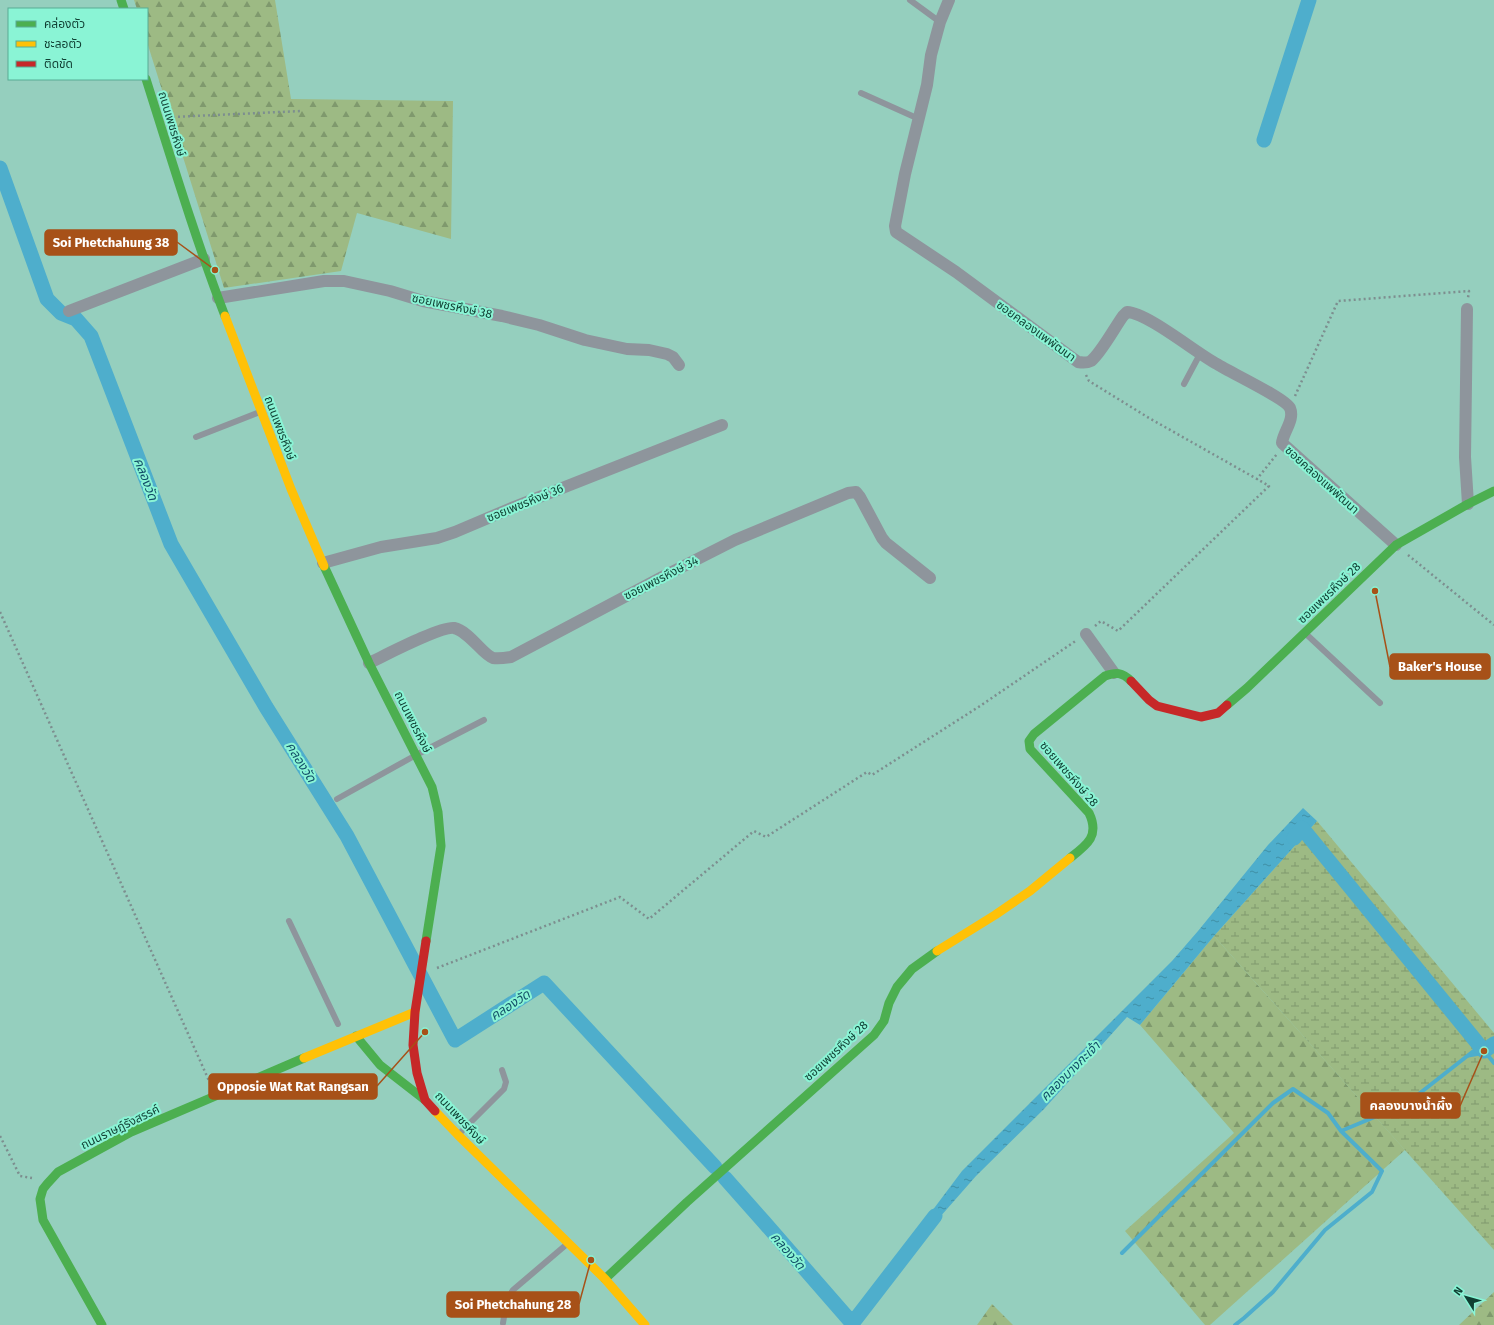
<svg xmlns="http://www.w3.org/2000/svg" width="1494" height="1325" font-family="'Fira Sans','Noto Sans Thai',sans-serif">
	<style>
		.forest { fill: url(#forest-firs) }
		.wetland { fill: url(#wetland-marsh) }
		.water { fill: url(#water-ripples) }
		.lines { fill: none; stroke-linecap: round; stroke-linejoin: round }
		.stream { stroke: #4eaecc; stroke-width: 4 }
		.canal { stroke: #4eaecc; stroke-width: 15 }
		.path { stroke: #7d8e8f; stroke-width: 2.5; stroke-dasharray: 2 3; stroke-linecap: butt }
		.lane { stroke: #8e959c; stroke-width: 6 }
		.street { stroke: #8e959c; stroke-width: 12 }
		.fast { stroke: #4caf50; stroke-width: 9 }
		.slow { stroke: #ffc107; stroke-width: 9 }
		.jam { stroke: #c62828; stroke-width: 9 }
		.labels { text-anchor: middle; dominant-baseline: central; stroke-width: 4; stroke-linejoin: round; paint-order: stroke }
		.street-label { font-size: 12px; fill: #103f33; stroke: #8af4d5 }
		.water-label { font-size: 13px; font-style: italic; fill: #124e68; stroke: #8af4d5 }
		.leader { fill: none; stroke: #a75118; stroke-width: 1.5 }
		.callout-dot { fill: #a75118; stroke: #8af4d5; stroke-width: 1.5 }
		.callout { fill: #a75118; stroke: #a75118; stroke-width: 1.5 }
		.callout-label { font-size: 13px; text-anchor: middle; font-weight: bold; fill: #fff }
	</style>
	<defs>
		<pattern id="forest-firs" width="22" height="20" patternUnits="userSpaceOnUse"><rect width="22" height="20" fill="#9dba84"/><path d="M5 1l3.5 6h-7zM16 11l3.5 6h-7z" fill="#7f996d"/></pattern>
		<pattern id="wetland-marsh" width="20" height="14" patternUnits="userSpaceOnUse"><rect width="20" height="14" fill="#9dba84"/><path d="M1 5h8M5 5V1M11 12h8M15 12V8" fill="none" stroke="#7f996d"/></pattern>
		<pattern id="water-ripples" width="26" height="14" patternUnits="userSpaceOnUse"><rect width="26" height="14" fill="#4eaecc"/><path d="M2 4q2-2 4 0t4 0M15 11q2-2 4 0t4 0" fill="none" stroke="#3f8fa6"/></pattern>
	</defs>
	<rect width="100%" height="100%" fill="#95cfbe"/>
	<path class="forest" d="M 134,0 L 275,0 L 291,99 L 453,101 L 451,239 L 357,213 L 341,271 L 224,288 L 147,42 L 147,9 L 137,9 Z
		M 1214,936 L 1405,1150 L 1210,1325 L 1205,1325 L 1125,1231 L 1234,1133 L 1140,1025 Z
		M 1494,1292 L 1494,1325 L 1459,1325 Z
		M 992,1304 L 1013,1325 L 977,1325 Z"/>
	<path class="wetland" d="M 1317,821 L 1494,1033 L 1494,1250 L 1214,936 Z"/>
	<path class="water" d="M 1303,808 L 1317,821 L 1214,936 L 1140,1025 L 1127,1017 L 1044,1109 L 976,1176 L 925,1234 L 920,1227 L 962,1171 L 1172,961 L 1198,931 L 1268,845 Z
		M 1494,1036 L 1494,1053 L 1466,1058 Z"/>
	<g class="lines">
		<path class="stream" d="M 1485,1052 L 1494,1063
			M 1122,1253 L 1273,1103 L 1293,1089 L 1328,1113 L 1341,1131 L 1406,1104 L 1480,1046
			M 1235,1325 L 1244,1318 L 1273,1292 L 1325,1230 L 1372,1192 L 1382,1171 L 1341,1131"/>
		<path class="canal" d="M 1264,140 L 1309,0
			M 0,168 L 47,299 L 61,313 L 76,319 L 91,336 L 171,544 L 266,707 L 347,836 L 455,1040 L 544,983 L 715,1167
			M 1294,838 L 1302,828 L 1484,1051 L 1494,1044
			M 725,1178 L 764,1222 L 852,1323
			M 851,1325 L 935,1216"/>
		<path class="path" d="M 173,117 L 302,111
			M 1086,375 L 1089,381 L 1149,418 L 1257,479 L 1277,454
			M 1295,396 L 1338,301 L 1469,291 L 1468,298
			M 1408,555 L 1494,625
			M 0,612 L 210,1083
			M 1095,626 L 1101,621 L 1118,631 L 1269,486 L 1257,479
			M 437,968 L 620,897 L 649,919 L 754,831 L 766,837 L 867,772 L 872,775 L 980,706 L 1077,640
			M 0,1136 L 20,1176 L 32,1178"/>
		<path class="lane" d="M 910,0 L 940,22
			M 861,93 L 919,119
			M 1184,384 L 1200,354
			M 196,437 L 260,412
			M 1305,633 L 1380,703
			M 337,799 L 416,755 L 484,720
			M 289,921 L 338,1024
			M 459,1134 L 504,1089 L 506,1082 L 502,1070
			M 503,1323 C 505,1311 506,1300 513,1290 L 567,1244"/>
		<path class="street" d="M 949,0 L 940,22 L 931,55 L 927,85 L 905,174 L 895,226 L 896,232 L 956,272 L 1078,362 C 1083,363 1087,363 1091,361 C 1101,353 1115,327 1123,316 L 1127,312 C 1148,313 1196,353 1217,364 C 1229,372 1285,398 1290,408 C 1295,420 1283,432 1282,443 L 1396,545
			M 218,298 L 324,281 L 344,281 L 390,291 L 423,301 L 502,316 L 539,325 L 585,340 L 627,349 L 649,350 L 667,354 L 673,357 L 679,365
			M 1467,309 L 1465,457 L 1468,504
			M 69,311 L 204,259
			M 323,563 L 381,547 L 437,538 L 455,532 L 514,507 L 722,425
			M 1086,634 L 1114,673
			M 369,663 C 384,656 441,626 454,628 C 469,631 483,655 493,658 C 499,659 505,658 511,657 L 666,575 L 735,540 L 848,493 L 856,492 L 860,497 L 882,538 L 886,543 L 930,578"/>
		<path class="fast" d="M 121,0 L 124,9
			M 146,79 C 171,158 195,238 225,316
			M 324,566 L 369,663 L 432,787 L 438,812 L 441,846 L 426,941
			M 1227,705 L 1247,688 L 1396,545 L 1468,504 L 1494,491
			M 1070,858 C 1087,845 1100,836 1089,813 L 1030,749 L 1029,741 L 1034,734 L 1105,676 C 1116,672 1122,672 1131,681
			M 356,1036 L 380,1065 L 425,1100
			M 605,1279 L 687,1202 L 874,1035 L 884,1021 L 889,1003 L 897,987 L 912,969 L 937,951
			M 102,1325 L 43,1220 L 40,1199 L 43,1189 L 47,1184 L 58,1172 L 131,1132 L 304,1058"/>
		<path class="slow" d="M 225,316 L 291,489 L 324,566
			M 937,951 L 995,915 L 1030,891 L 1070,858
			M 304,1058 L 415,1012
			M 435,1111 L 458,1135 L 605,1279 L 645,1325"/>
		<path class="jam" d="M 1131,681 L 1149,700 L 1157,706 L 1201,717 L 1218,713 L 1227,705
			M 426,941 L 415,1012 L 413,1045 L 417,1073 L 425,1100 L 435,1111"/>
	</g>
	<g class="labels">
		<g class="street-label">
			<text transform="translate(172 124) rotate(73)">ถนนเพชรหึงษ์</text>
			<text transform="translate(452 306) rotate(12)">ซอยเพชรหึงษ์ 38</text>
			<text transform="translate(1036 331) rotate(36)">ซอยคลองแพพัฒนา</text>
			<text transform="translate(280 428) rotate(69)">ถนนเพชรหึงษ์</text>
			<text transform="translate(1322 480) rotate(42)">ซอยคลองแพพัฒนา</text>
			<text transform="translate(525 503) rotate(-22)">ซอยเพชรหึงษ์ 36</text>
			<text transform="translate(661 578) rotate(-27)">ซอยเพชรหึงษ์ 34</text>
			<text transform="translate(1329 593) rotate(-44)">ซอยเพชรหึงษ์ 28</text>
			<text transform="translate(413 722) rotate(63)">ถนนเพชรหึงษ์</text>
			<text transform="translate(1069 774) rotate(49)">ซอยเพชรหึงษ์ 28</text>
			<text transform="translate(836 1051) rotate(-43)">ซอยเพชรหึงษ์ 28</text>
			<text transform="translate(460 1118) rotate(47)">ถนนเพชรหึงษ์</text>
			<text transform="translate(120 1127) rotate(-26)">ถนนราษฎ์รังสรรค์</text>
		</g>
		<g class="water-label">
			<text transform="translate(146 479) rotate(69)">คลองวัด</text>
			<text transform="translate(301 762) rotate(58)">คลองวัด</text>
			<text transform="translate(510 1005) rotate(-33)">คลองวัด</text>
			<text transform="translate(1070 1071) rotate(-45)">คลองบางกะเจ้า</text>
			<text transform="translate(788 1251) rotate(49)">คลองวัด</text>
		</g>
	</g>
	<path class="leader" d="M215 270L177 242M1375 591L1390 667M425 1032L377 1086M1484 1051L1460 1106M591 1260L579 1304"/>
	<g class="callout-dot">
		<circle cx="215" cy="270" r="4"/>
		<circle cx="1375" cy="591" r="4"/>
		<circle cx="425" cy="1032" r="4"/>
		<circle cx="1484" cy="1051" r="4"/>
		<circle cx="591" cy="1260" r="4"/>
	</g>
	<g class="callout">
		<rect x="45" y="230" width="132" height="25" rx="4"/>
		<rect x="1390" y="654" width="100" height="25" rx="4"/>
		<rect x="209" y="1074" width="168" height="25" rx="4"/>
		<rect x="1361" y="1093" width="99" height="25" rx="4"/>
		<rect x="447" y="1292" width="132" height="25" rx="4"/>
	</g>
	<g class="callout-label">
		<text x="111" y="247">Soi Phetchahung 38</text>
		<text x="1440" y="671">Baker's House</text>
		<text x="293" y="1091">Opposie Wat Rat Rangsan</text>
		<text x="1411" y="1110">คลองบางน้ำผึ้ง</text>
		<text x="513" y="1309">Soi Phetchahung 28</text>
	</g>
	<rect x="8" y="8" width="140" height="72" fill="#8af4d5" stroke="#59ac94"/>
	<rect x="16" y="21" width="20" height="6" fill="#4caf50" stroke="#59ac94"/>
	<text x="44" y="28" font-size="12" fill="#103f33">คล่องตัว</text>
	<rect x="16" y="41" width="20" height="6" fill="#ffc107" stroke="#59ac94"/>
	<text x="44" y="48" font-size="12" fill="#103f33">ชะลอตัว</text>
	<rect x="16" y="61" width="20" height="6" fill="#c62828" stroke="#59ac94"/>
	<text x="44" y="68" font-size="12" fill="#103f33">ติดขัด</text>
	<g transform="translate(1466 1297) rotate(307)" stroke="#8af4d5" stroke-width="3" paint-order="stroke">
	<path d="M0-3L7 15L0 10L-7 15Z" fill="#103f33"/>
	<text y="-6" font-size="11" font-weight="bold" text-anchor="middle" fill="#103f33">N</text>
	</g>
</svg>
